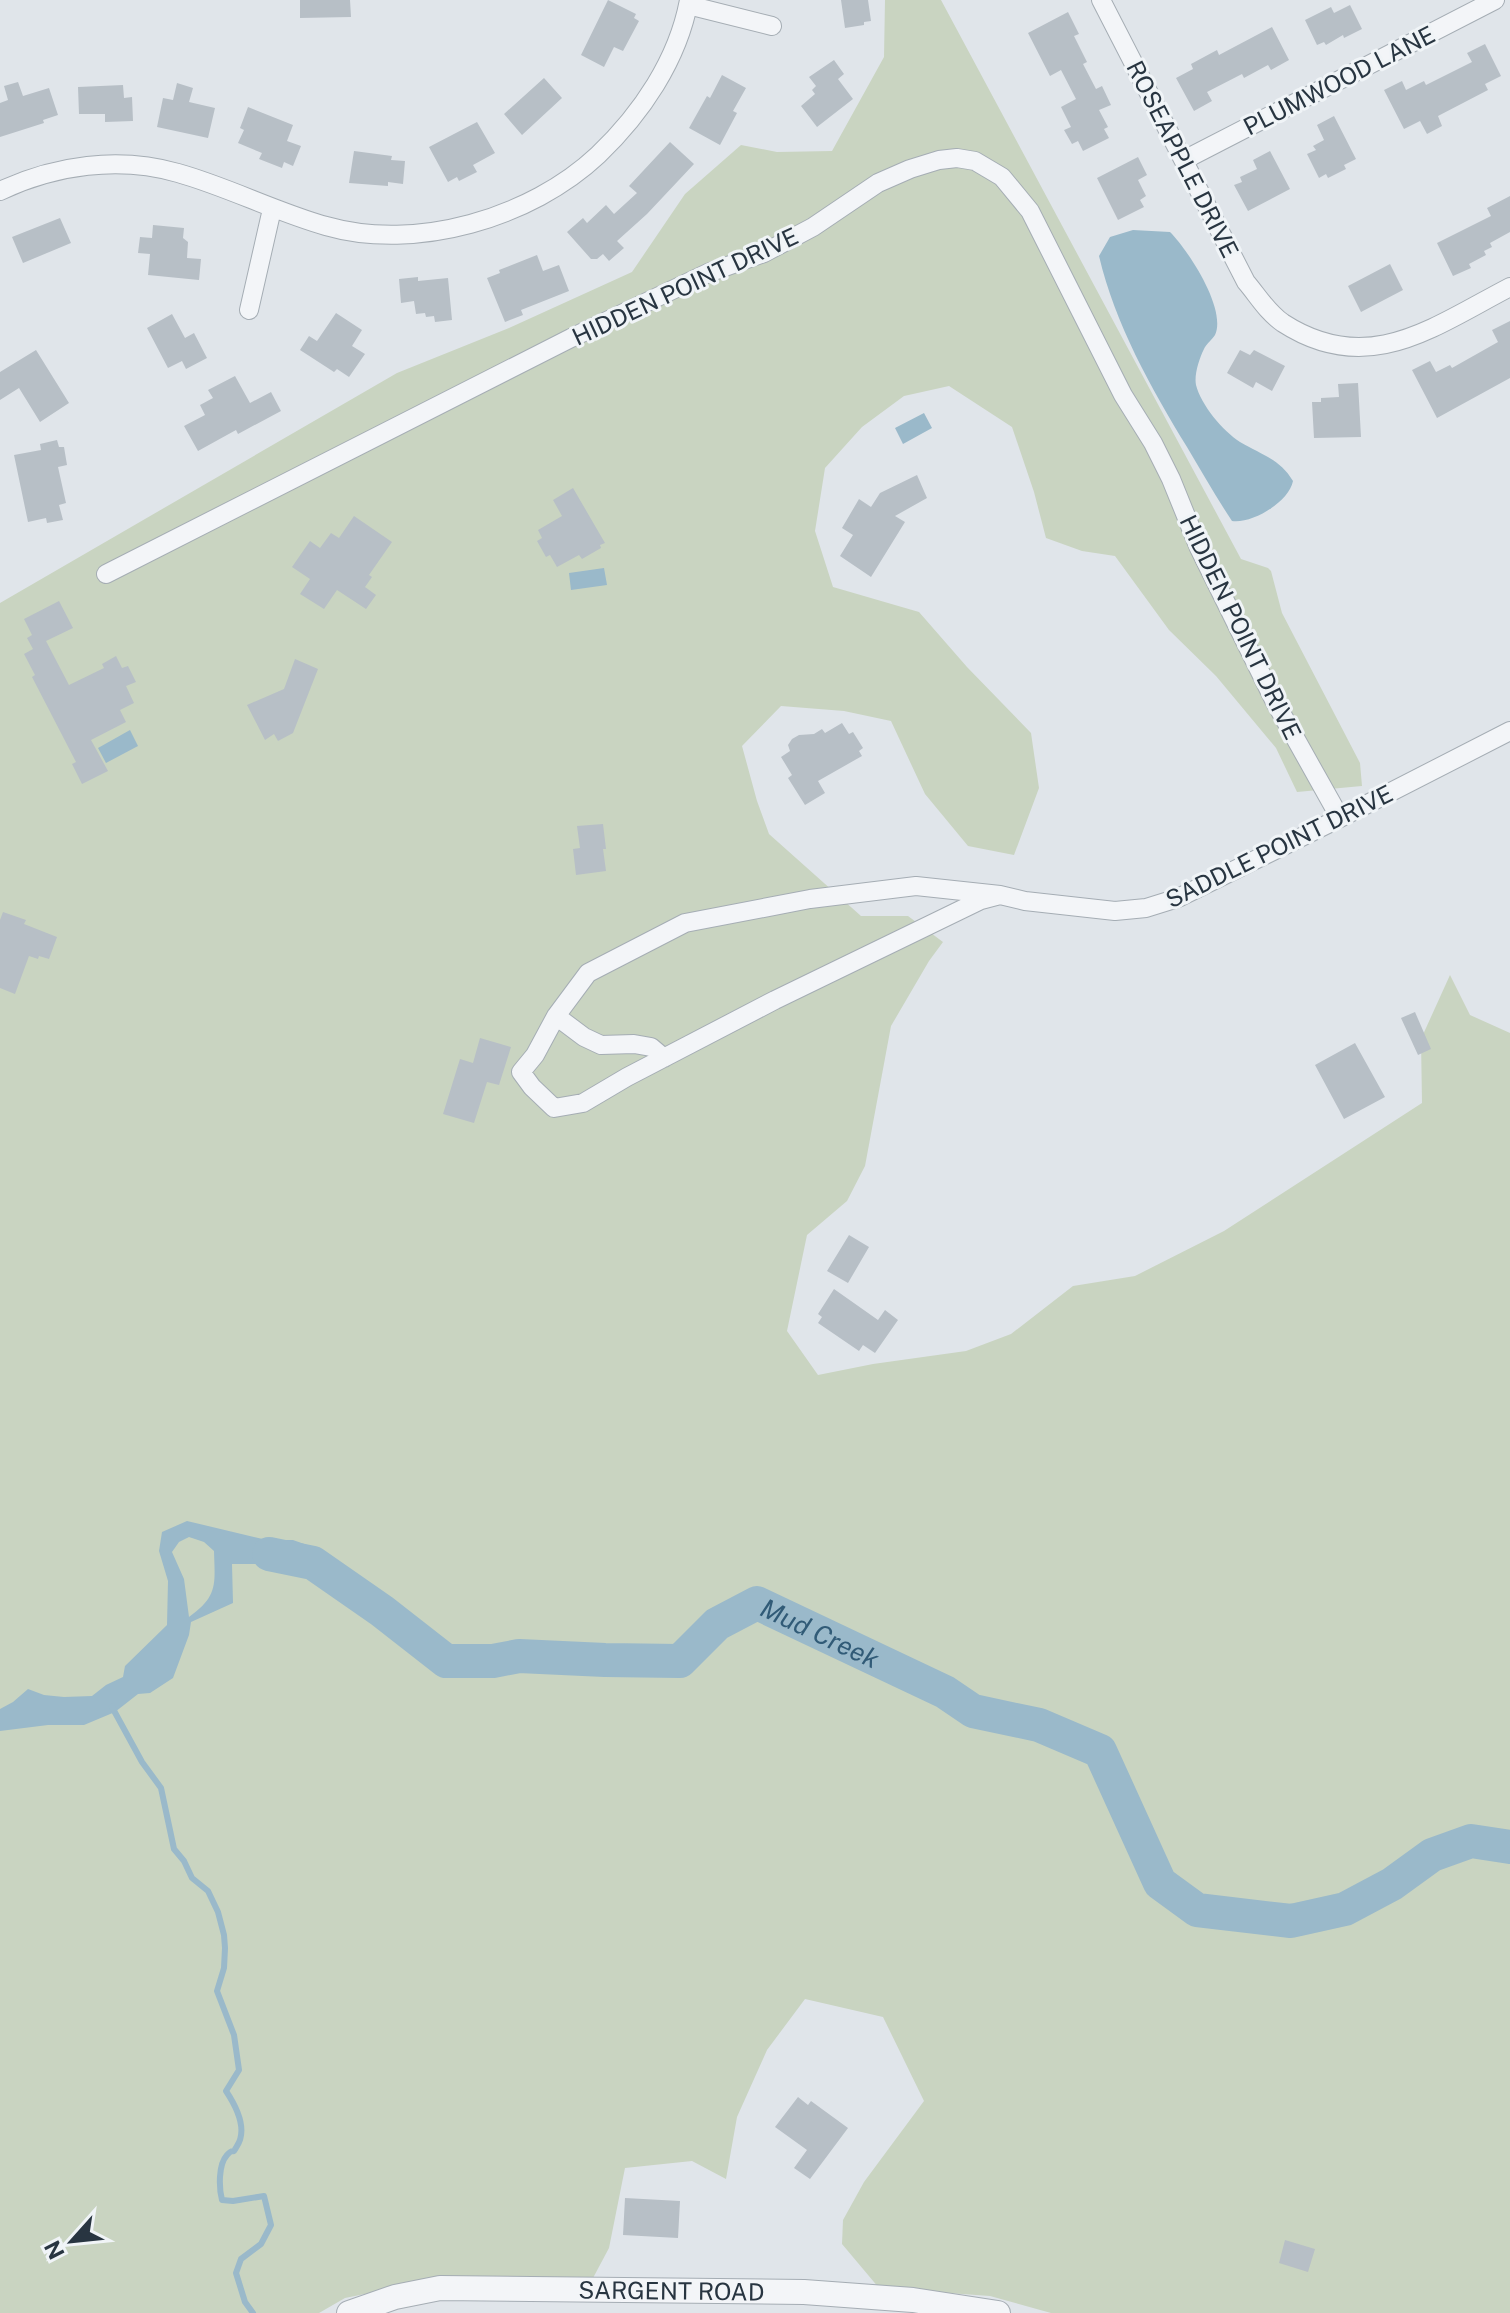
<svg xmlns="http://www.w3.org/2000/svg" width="1510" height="2313" font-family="'Public Sans',sans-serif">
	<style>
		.green { fill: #c9d4c1 }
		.water { fill: #9ab9ca; fill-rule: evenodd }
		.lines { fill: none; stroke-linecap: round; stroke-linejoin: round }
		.stream { stroke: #9ab9ca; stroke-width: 6 }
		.river { stroke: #9ab9ca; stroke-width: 34 }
		.building { fill: #b7bfc6 }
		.minor-casing { stroke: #a5adb4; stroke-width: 20 }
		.tertiary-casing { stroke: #a5adb4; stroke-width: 26 }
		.minor { stroke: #f3f5f8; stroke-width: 18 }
		.tertiary { stroke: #f3f5f8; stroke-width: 24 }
		.labels { text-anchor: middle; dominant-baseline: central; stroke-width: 6; stroke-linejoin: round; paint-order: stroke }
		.street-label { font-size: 24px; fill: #283541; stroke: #f0f4f7 }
		.water-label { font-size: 26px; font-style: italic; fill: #315b77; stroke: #f0f4f7 }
	</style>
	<rect width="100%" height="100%" fill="#e0e5ea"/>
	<path class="green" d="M 885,0 L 941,0 L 1241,559 L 1268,568 L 1271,571 L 1282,613 L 1360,763 L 1362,786 L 1297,792 L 1276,748 L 1216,676 L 1169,630 L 1115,556 L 1082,551 L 1046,538 L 1034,492 L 1012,427 L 949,386 L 904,396 L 862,427 L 825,468 L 815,531 L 833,587 L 919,612 L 967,667 L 1031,733 L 1039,788 L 1014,855 L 968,846 L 925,794 L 891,721 L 844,711 L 781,706 L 742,746 L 757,801 L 769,834 L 861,916 L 908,916 L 943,942 L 929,961 L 891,1026 L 865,1166 L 847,1201 L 807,1235 L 787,1331 L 818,1375 L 873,1364 L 966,1351 L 1011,1334 L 1073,1286 L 1135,1276 L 1224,1231 L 1422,1103 L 1421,1039 L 1450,975 L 1470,1015 L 1510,1033 L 1510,2313 L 1051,2313 L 990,2296 L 879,2288 L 842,2244 L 843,2220 L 864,2182 L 924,2101 L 883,2017 L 805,1999 L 767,2050 L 737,2117 L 726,2179 L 692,2161 L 625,2168 L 609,2248 L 593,2278 L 434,2280 L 345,2298 L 319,2313 L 0,2313 L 0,603 L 397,373 L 509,328 L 632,272 L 685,194 L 741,145 L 777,152 L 832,151 L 884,57 Z"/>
	<path class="water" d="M 1133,230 L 1170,232 C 1188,250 1227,309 1215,335 C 1212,340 1206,344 1204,349 C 1199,359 1194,375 1196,385 C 1201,405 1223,431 1240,442 C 1262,455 1280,459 1293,481 C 1289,502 1252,524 1232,521 C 1216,497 1202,472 1187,447 C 1151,388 1115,324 1099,256 L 1110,237 Z
		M 924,413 L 932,428 L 903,444 L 895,428 Z
		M 604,568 L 607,585 L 571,590 L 569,573 Z
		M 130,730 L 138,746 L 106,763 L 98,748 Z
		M 187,1521 L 267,1540 L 293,1540 L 321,1550 L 305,1575 L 263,1564 L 232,1564 L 233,1603 L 191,1622 L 189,1635 L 173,1678 L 150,1693 L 138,1694 L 115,1712 L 84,1725 L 48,1725 L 0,1731 L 0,1709 L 13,1702 L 28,1689 L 44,1695 L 64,1697 L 92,1696 L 106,1685 L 123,1677 L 125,1666 L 167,1625 L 168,1581 L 159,1551 L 162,1532 ZM 189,1537 L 204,1542 L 214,1551 C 215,1585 218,1596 189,1617 L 184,1579 L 172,1552 L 179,1542 Z"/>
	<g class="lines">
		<path class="stream" d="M 112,1707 L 142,1762 L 161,1788 L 174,1849 L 184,1861 L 192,1878 L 208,1891 L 218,1912 L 224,1935 L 225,1948 L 224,1968 L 217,1991 L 234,2035 L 239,2070 L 226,2091 C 236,2106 248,2129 237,2146 C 231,2157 235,2146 227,2155 C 218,2165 219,2188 222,2200 L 233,2201 L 264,2196 L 271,2225 L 261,2244 L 241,2259 L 236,2273 L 245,2302 L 253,2313"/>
		<path class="river" id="s1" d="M 269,1554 L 313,1563 L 382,1611 L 446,1661 L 493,1661 L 519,1656 L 605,1660 L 680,1661 L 717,1624 L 757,1603 L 945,1692 L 973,1711 L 1039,1725 L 1100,1751 L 1160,1883 L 1197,1910 L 1291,1921 L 1345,1909 L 1392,1884 L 1432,1855 L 1471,1841 L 1510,1847"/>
	</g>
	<path class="building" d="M 300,0 L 350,0 L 351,17 L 300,18 Z
		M 608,0 L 636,14 L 634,18 L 639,21 L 623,51 L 614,47 L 604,67 L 581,55 Z
		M 841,0 L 868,0 L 871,21 L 864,22 L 864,25 L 845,28 Z
		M 1350,5 L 1362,29 L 1344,38 L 1343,35 L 1326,45 L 1324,42 L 1317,45 L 1305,20 L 1331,7 L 1334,13 Z
		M 1068,12 L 1079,34 L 1074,36 L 1087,62 L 1083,64 L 1096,89 L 1102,86 L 1111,105 L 1099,110 L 1108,127 L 1104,129 L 1109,138 L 1083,151 L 1078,141 L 1072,144 L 1064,130 L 1071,127 L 1061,107 L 1076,99 L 1061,70 L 1050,76 L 1028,33 Z
		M 1272,27 L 1289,60 L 1271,70 L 1268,65 L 1244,78 L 1242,74 L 1207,92 L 1212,101 L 1194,111 L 1176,78 L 1193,69 L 1191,64 L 1217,50 L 1219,55 Z
		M 1485,44 L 1501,76 L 1485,84 L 1488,90 L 1438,116 L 1442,126 L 1427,134 L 1420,121 L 1404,129 L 1384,90 L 1402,81 L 1406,90 L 1424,81 L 1426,85 L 1472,62 L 1467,53 Z
		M 834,60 L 844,74 L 838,79 L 853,99 L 817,127 L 801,106 L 815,94 L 812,90 L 816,86 L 809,77 Z
		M 722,75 L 746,88 L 733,111 L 737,113 L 720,145 L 689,128 L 707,96 L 710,98 Z
		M 544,78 L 562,98 L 522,135 L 504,114 Z
		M 18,82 L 23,96 L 49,88 L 58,115 L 43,120 L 44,123 L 0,137 L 0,103 L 8,100 L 4,86 Z
		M 177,83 L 193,88 L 189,102 L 215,108 L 208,138 L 157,127 L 163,98 L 173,100 Z
		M 123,85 L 124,98 L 132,97 L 133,121 L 105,122 L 105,114 L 79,114 L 78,87 Z
		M 248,107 L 293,125 L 287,141 L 301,146 L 293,166 L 284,162 L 282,168 L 259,159 L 262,153 L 238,143 L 244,130 L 240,128 Z
		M 1334,116 L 1356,159 L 1344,165 L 1346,169 L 1328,178 L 1326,174 L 1319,178 L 1307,154 L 1316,150 L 1313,146 L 1324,140 L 1317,125 Z
		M 477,122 L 495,153 L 473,165 L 477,172 L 459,181 L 457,177 L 448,182 L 429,147 Z
		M 670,142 L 694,164 L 647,214 L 617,241 L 624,248 L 609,261 L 603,254 L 597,259 L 591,259 L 567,232 L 583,218 L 587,223 L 606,205 L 614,214 L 637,193 L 629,186 Z
		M 354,151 L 392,156 L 391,160 L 405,161 L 403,184 L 388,182 L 388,186 L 349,183 Z
		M 1270,151 L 1290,189 L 1248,211 L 1234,185 L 1242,182 L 1240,177 L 1257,169 L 1253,160 Z
		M 1138,157 L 1147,175 L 1138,180 L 1146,196 L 1140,200 L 1144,207 L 1118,220 L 1097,178 Z
		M 1510,196 L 1510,232 L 1490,243 L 1492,247 L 1484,251 L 1486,255 L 1469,264 L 1471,268 L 1453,276 L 1437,243 L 1491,216 L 1487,208 Z
		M 60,218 L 71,243 L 23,263 L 12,237 Z
		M 153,225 L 184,228 L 183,238 L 188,242 L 187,258 L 201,259 L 199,280 L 148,275 L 150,254 L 138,253 L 140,237 L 152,238 Z
		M 537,255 L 543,271 L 559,265 L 569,291 L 521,310 L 523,315 L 505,322 L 487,278 L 500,273 L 499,270 Z
		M 1390,264 L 1403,290 L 1361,312 L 1348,286 Z
		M 418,277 L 418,281 L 448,278 L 452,320 L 435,322 L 434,316 L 426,317 L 425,313 L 416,314 L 414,301 L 401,303 L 399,279 Z
		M 336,313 L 362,330 L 352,346 L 365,354 L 349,377 L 337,369 L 334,372 L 300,350 L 309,336 L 317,341 Z
		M 172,314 L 185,338 L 194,333 L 207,358 L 186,369 L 182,361 L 168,368 L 147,328 Z
		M 1510,321 L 1510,378 L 1437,418 L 1412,370 L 1430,361 L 1436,372 L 1450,365 L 1452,368 L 1498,342 L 1492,330 Z
		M 36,350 L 69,403 L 40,422 L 19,388 L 0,400 L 0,372 Z
		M 1240,350 L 1250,355 L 1254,350 L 1285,366 L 1272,391 L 1256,382 L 1253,388 L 1227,373 Z
		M 235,376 L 250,403 L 271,392 L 281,411 L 238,434 L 236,430 L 198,451 L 184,426 L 205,415 L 200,405 L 213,398 L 208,390 Z
		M 1358,383 L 1361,437 L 1314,438 L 1312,402 L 1321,402 L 1321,398 L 1339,397 L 1338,384 Z
		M 57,440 L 59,447 L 64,447 L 67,465 L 58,467 L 66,503 L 59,505 L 63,520 L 47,523 L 46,518 L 28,522 L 14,455 L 41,450 L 40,444 Z
		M 917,475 L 927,498 L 895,516 L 905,522 L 871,577 L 840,556 L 853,535 L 842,528 L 859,499 L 871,507 L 880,493 Z
		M 573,488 L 605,543 L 600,545 L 601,548 L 582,559 L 579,555 L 557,567 L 550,555 L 546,557 L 537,541 L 542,538 L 538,530 L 562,516 L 553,500 Z
		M 354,516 L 392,542 L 369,575 L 372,577 L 365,587 L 376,595 L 366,609 L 337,590 L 324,609 L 300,594 L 310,579 L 292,567 L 310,541 L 320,548 L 331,533 L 339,538 Z
		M 59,601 L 73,628 L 46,641 L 69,685 L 104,668 L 102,664 L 116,656 L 122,668 L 128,666 L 136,682 L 126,686 L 134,703 L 120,710 L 126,722 L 91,740 L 108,771 L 82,784 L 72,764 L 76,762 L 32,677 L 35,675 L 24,654 L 33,649 L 27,638 L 32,635 L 24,619 Z
		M 295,659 L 318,669 L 293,733 L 278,741 L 274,734 L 265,740 L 247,705 L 284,689 Z
		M 842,723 L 849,734 L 853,732 L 863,748 L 859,751 L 862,756 L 818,781 L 825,793 L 805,805 L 788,778 L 792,775 L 781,757 L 790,751 L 788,745 L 792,739 L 799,735 L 814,734 L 822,729 L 825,733 Z
		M 603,824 L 606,849 L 603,849 L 606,871 L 576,875 L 573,849 L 580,848 L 577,826 Z
		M 3,912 L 26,920 L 24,924 L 57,937 L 49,959 L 39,956 L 38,959 L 29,956 L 15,994 L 0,988 L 0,920 Z
		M 1415,1012 L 1431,1049 L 1418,1055 L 1401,1018 Z
		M 480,1038 L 511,1047 L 499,1085 L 487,1082 L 474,1123 L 443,1114 L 460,1059 L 473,1063 Z
		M 1355,1043 L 1385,1097 L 1344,1119 L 1315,1065 Z
		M 849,1235 L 869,1247 L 848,1283 L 827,1271 Z
		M 834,1289 L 878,1320 L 885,1310 L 898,1320 L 875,1353 L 863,1345 L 859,1351 L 818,1323 L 822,1317 L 818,1314 Z
		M 798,2097 L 808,2105 L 811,2101 L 848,2128 L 810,2179 L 794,2168 L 807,2150 L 775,2127 Z
		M 625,2198 L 680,2201 L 678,2238 L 623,2235 Z
		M 1285,2240 L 1315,2249 L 1308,2272 L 1279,2263 Z"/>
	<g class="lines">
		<defs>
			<path id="minor" d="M 1101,0 L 1246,282 C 1258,296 1267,312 1283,323 C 1368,378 1433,327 1510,287
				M 688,5 L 772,26
				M 1184,160 L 1495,0
				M 0,191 C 55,165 119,156 178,173 C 228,187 276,212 326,226 C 416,252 531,218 598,155 C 641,114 678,60 689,0
				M 249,310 L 272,209
				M 106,574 L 571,338 L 708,273 L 764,253 L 813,227 L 878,183 L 910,169 L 939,160 L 957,158 L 975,161 L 1002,177 L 1030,211 L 1123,395 L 1153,443 L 1171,479 L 1199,548 L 1275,702 L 1340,818
				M 1000,895 L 981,900 L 775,1000 L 627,1077 L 583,1103 L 554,1108 L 532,1087 L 521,1072 L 535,1055 L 556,1016 L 588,973 L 685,923 L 810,899 L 916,886 L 1000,895 L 1025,901 L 1115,911 L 1146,908 L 1178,898 L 1340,818 L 1510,731
				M 556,1016 L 584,1037 L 601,1045 L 634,1044 L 651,1047 L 664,1058"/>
			<g id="tertiary">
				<path id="s2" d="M 349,2313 L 395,2297 L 440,2288 L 804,2292 L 913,2300 L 998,2313"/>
			</g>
		</defs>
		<use href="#minor" class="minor-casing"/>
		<use href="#tertiary" class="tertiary-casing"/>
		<use href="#minor" class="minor"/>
		<use href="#tertiary" class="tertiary"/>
	</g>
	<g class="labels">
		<g class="street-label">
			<text transform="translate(1339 80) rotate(-27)">PLUMWOOD LANE</text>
			<text transform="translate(1183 159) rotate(63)">ROSEAPPLE DRIVE</text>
			<text transform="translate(685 286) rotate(-25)">HIDDEN POINT DRIVE</text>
			<text transform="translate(1241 627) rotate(64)">HIDDEN POINT DRIVE</text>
			<text transform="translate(1279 846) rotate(-26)">SADDLE POINT DRIVE</text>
			<text stroke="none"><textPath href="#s2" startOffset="326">SARGENT ROAD</textPath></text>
		</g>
		<g class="water-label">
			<text stroke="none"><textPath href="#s1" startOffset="612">Mud Creek</textPath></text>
		</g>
	</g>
	<g transform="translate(72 2241) rotate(243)" stroke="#f0f4f7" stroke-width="6" paint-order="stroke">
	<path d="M0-6L14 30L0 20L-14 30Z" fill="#283541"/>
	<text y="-12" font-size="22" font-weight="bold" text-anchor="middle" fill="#283541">N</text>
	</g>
</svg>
